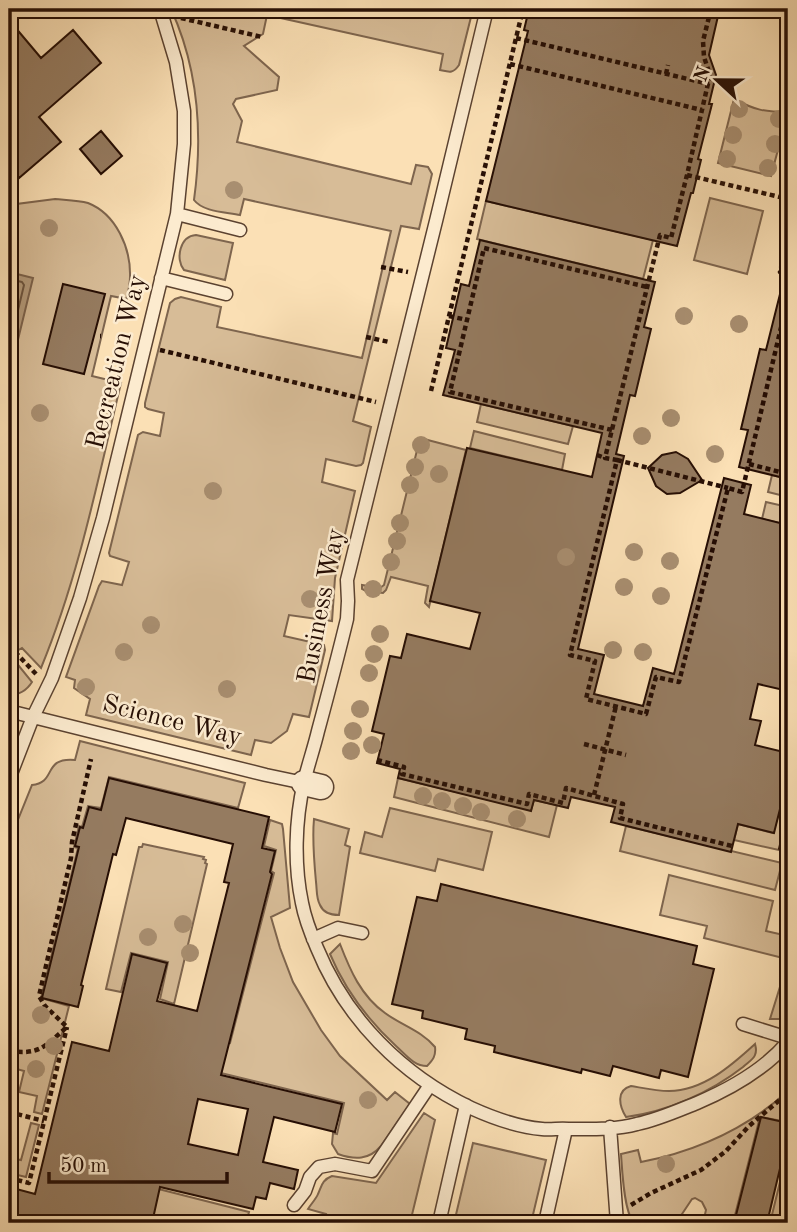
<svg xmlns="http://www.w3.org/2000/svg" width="797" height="1232" font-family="'Old Standard TT',serif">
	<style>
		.green { fill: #d7bc97; stroke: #7e654e; stroke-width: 2 }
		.water { fill: #b39979; stroke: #7b614a; stroke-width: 2 }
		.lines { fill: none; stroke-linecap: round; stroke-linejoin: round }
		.shore { stroke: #6c543e; stroke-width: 2 }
		.building { fill: #957b60; stroke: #260e04; stroke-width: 2; fill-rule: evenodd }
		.lane-casing { stroke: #5b4230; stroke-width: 15 }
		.street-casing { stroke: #5b4230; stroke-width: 27 }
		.path { stroke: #260e04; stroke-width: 4.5; stroke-dasharray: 5 3.5; stroke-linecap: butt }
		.lane { stroke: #fcebcf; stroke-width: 12 }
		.street { stroke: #fcebcf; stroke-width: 24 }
		.tree { fill: #a88e70 }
		.labels { text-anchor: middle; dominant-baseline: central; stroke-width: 5; stroke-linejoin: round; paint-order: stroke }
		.street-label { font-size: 26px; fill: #260e04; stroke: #fcebcf }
	</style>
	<rect width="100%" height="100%" fill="#fbe0b5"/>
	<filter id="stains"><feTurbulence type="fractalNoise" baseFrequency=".00286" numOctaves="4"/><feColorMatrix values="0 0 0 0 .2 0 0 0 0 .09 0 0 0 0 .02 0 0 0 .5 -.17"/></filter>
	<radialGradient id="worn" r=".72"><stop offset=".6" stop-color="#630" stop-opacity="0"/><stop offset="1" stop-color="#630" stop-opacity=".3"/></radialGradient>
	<path class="green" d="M 171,9 L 473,9 L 459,65 C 453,74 449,72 440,70 L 443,54 L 267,15 L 263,34 L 244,46 L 279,77 L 277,90 L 236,99 L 233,104 L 242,121 L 237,142 L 411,184 L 416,165 L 428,167 L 432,174 L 419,229 L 401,226 L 353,421 L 371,427 L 363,463 L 361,465 L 356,466 L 326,459 L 322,482 L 355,491 L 335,578 L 332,621 L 289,615 L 284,636 L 324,645 L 325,650 L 309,717 L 293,714 L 287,731 L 271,743 L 255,740 L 251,755 L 86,715 L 90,699 L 74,688 L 75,680 L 66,677 L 99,586 L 102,581 L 122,585 L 129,562 L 110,556 L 109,553 L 138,435 L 143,432 L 160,436 L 164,413 L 148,409 L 145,407 L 145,403 L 170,303 L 175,299 L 181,297 L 221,307 L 217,327 L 362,358 L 391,231 L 244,199 L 240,215 C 226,212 203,212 194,200 C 203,134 199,70 171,9 Z
		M 734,99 C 755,110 764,112 788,112 L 771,176 L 718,163 Z
		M 710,198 L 763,211 L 747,274 L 694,260 Z
		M 55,199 C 65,200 78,200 88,203 C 116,214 131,248 130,277 C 130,284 128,292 127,299 L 111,296 L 92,376 L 121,383 C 98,479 79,576 41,668 L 22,648 L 10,655 L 32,682 C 27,690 19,695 9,695 L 9,205 Z
		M 486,201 L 653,240 L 643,279 L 477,239 Z
		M 196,235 L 233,243 L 225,280 L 184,270 C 175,259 180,236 196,235 Z
		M 481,404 L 573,426 L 568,444 L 477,422 Z
		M 474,431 L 565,454 L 562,470 L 470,448 Z
		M 420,438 L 466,450 L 429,607 L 425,603 L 428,586 L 391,577 L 386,590 L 383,593 L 366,591 L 362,589 L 362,585 L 380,588 L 384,585 Z
		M 772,475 L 788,479 L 788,497 L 768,492 Z
		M 766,502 L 788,507 L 788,525 L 762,519 Z
		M 80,741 L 245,783 L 238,808 L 109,777 L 101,808 L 88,806 L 82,827 L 79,826 L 74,847 L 78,848 L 41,998 L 69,1006 L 42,1114 L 34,1112 L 37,1096 L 19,1092 L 24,1071 L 9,1067 L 9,842 L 32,785 C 57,783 42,757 75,760 Z
		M 398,778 L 531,810 L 534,800 L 557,805 L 549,837 L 394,797 Z
		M 390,808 L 492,832 L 483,870 L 438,859 L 435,871 L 360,853 L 365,832 L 382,837 Z
		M 779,813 L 788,815 L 788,852 L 734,840 L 738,824 L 773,833 Z
		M 314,819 L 349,829 L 345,845 L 350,847 L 339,915 C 331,915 323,912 320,905 C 316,898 317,889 316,882 C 314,861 312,840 314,819 Z
		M 270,820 L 282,824 L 283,829 L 290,908 L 271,917 L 280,948 L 293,982 L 321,1030 L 340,1056 L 387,1100 L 395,1092 L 410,1104 L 381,1146 C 369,1160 355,1160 338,1154 L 332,1144 L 333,1133 L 337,1134 L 344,1103 L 155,1057 L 198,1036 L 230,1043 L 274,873 L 271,871 L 276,850 L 264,846 Z
		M 626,826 L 782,863 L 775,890 L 620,851 Z
		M 143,844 L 204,857 L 203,859 L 206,860 L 205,863 L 207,864 L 174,1004 L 160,999 L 168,962 L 131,953 L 121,992 L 106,989 L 139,847 L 142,847 Z
		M 669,875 L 773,901 L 766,931 L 788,936 L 783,958 L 704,938 L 707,926 L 660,915 Z
		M 340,944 C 350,970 361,996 385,1013 C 401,1025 422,1031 435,1047 C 436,1056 433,1060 427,1066 C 414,1066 406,1055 396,1046 C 368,1020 345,990 330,954 Z
		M 788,961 L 788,1019 L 770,1019 Z
		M 755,1044 C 756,1049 757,1050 755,1055 C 753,1060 747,1063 743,1067 C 711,1092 667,1112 626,1117 C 619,1106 616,1090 631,1086 C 643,1088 656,1091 669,1091 C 703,1091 732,1065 755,1044 Z
		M 788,1091 L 788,1098 L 782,1121 L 760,1117 L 733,1223 L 703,1223 L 706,1210 L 702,1202 L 695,1198 L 692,1199 L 676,1223 C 664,1223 646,1226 636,1223 C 624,1220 622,1167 621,1154 L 638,1150 L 641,1162 C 697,1151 746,1129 788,1091 Z
		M 424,1113 L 435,1120 L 410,1223 L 324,1223 L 326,1214 L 308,1209 C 311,1204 316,1199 318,1194 C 322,1185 322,1180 332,1176 L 376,1183 Z
		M 31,1123 L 39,1125 L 26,1177 L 9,1173 L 9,1158 L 21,1160 Z
		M 473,1143 L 546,1160 L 531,1223 L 454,1223 Z
		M 788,1149 L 788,1223 L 770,1223 Z
		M 127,1181 L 249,1212 L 246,1223 L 153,1222 L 154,1218 L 113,1207 Z"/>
	<path class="water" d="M 9,272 L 33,278 L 13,360 L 9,359 Z"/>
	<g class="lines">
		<path class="shore" d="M 9,279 L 22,282 L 24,285 L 9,348"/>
	</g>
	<path class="building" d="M 529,9 L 716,9 L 714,14 L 718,16 L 709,55 L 716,75 L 709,104 L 712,104 L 698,159 L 701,160 L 693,193 L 691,193 L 677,246 L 486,201 L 528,31 L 524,30 Z
		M 9,20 L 41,58 L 73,30 L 101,63 L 39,117 L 61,142 L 19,178 L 9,166 Z
		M 101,131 L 122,156 L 101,174 L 80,149 Z
		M 480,240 L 655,282 L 644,327 L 651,329 L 635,396 L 630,395 L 616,454 L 624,456 L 578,649 L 604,655 L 594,694 L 643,706 L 653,668 L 674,674 L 724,478 L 751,485 L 744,514 L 788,525 L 788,691 L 758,684 L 750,719 L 761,721 L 755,745 L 788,753 L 788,777 L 774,833 L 738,824 L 731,852 L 611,822 L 615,807 L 571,797 L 568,808 L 534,800 L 531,811 L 398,778 L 400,769 L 377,763 L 384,734 L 372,731 L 390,656 L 401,658 L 407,634 L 470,649 L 480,613 L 430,601 L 467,448 L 592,477 L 602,433 L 443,395 L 455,350 L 446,348 L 461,284 L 469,286 Z
		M 63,284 L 105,294 L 84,374 L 43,364 Z
		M 781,290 L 788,291 L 788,479 L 739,467 L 748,430 L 741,429 L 760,349 L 766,350 Z
		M 676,452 L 688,459 L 702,480 L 680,493 L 667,494 L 656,486 L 648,468 L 662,455 Z
		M 109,778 L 269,817 L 262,848 L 275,851 L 270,872 L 272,874 L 221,1075 L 342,1104 L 335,1132 L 274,1117 L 263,1162 L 298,1170 L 294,1189 L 270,1183 L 266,1199 L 256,1197 L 253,1209 L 160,1187 L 152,1223 L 51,1223 L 29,1218 L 28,1223 L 9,1223 L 9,1187 L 35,1194 L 72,1042 L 109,1051 L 132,954 L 167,963 L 157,1001 L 197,1011 L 229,883 L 224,882 L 233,844 L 126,818 L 116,855 L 113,854 L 81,985 L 83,986 L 78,1007 L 42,998 L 79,847 L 75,846 L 80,827 L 83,828 L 89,807 L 101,810 ZM 198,1099 L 248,1109 L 238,1155 L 188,1144 Z
		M 441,884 L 697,946 L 693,964 L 714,969 L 688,1077 L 661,1070 L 659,1078 L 613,1066 L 610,1076 L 582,1069 L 581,1073 L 494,1052 L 495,1046 L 465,1039 L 467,1029 L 422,1018 L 423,1011 L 392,1004 L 417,897 L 437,901 Z
		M 761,1117 L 788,1123 L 788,1135 L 767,1223 L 734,1223 Z"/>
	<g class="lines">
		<defs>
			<path id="lane" d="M 487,9 L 436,221 L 347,580 L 348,601 L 347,619 C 338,656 328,694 318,731 C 314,748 308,765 304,782 C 295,821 294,865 302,903 C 305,919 311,934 317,948 C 346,1019 402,1075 471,1108 C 493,1118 518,1127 542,1129 C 551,1130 560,1128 568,1129 C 590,1129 615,1130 637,1124 C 657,1120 677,1111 697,1103 C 730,1089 764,1070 788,1042
				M 177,214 L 240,230
				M 161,278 L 226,294
				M 9,711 L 266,775 L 304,783
				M 9,779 L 33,717 L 52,678 L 80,598 L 103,518 L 177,214 L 184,144 L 184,111 L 176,62 L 160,9
				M 313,939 L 338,928 L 362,933
				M 743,1024 L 788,1038
				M 610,1127 L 617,1223
				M 294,1205 L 305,1191 L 310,1177 L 319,1167 L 335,1164 L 372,1171 L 430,1085
				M 439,1223 L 466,1105
				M 545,1223 L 566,1129"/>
			<path id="street" d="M 304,783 L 321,787"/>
		</defs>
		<use href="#lane" class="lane-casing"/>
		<use href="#street" class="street-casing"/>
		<path class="path" d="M 711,9 L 703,41 L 704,57 L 710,75 L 687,175 L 671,238 L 660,235 L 605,458 L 617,460 L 570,655 L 595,661 L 586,699 L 646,714 L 656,677 L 679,682 L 728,488 L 742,492 L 788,298
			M 181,18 L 262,37
			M 516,38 L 709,84
			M 510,64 L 702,110
			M 666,74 L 668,65
			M 687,175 L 788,199
			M 788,238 L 780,272 L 788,275
			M 381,267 L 408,272
			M 449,316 L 467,320
			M 100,336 L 101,336
			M 366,337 L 389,342
			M 160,350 L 376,402
			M 431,391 L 523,9
			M 612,430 L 450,392 L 484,248 L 647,287
			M 597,455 L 605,458
			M 617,460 L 728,488
			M 749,464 L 788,474
			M 15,652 L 36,674
			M 584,744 L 626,755
			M 377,760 L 404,767 L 402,774 L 527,804 L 529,794 L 563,803 L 566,788 L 623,804 L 620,818 L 732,846
			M 788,794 L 784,810 L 788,811
			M 594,795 L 616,706
			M 780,850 L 788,817
			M 9,1051 C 40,1055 44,1047 67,1027 L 45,1006 L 39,996 L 71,858 L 72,842 L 91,759
			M 9,1112 L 44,1121
			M 9,1178 L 29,1183 L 67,1027
			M 631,1205 L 651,1193 L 701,1170 L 726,1151 L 749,1126 L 788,1093"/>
		<use href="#lane" class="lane"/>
		<use href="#street" class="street"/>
	</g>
	<g class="tree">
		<circle cx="739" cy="109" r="9"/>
		<circle cx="779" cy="119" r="9"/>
		<circle cx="733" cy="135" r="9"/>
		<circle cx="775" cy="144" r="9"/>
		<circle cx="727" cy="159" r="9"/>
		<circle cx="768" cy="168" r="9"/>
		<circle cx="234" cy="190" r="9"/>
		<circle cx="49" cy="228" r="9"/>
		<circle cx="684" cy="316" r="9"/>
		<circle cx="739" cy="324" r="9"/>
		<circle cx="40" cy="413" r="9"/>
		<circle cx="671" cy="418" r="9"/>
		<circle cx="642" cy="436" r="9"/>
		<circle cx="421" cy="445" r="9"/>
		<circle cx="715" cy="454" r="9"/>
		<circle cx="415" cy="467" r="9"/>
		<circle cx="439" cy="474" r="9"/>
		<circle cx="410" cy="485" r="9"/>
		<circle cx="213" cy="491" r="9"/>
		<circle cx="400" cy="523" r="9"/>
		<circle cx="397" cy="541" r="9"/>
		<circle cx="634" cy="552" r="9"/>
		<circle cx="566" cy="557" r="9"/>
		<circle cx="670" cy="561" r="9"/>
		<circle cx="391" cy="562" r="9"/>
		<circle cx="624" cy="587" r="9"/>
		<circle cx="373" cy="589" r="9"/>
		<circle cx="661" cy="596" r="9"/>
		<circle cx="310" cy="599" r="9"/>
		<circle cx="151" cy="625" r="9"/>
		<circle cx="380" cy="634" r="9"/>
		<circle cx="613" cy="650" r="9"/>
		<circle cx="124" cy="652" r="9"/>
		<circle cx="643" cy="652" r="9"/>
		<circle cx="374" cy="654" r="9"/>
		<circle cx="369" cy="673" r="9"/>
		<circle cx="86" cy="687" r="9"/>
		<circle cx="227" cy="689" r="9"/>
		<circle cx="360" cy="709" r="9"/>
		<circle cx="353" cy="731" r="9"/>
		<circle cx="372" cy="745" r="9"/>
		<circle cx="351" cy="751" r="9"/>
		<circle cx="423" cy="796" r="9"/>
		<circle cx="442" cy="801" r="9"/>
		<circle cx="463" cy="806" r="9"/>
		<circle cx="481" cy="812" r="9"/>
		<circle cx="517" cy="819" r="9"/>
		<circle cx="183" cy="924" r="9"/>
		<circle cx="148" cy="937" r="9"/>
		<circle cx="190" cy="953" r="9"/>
		<circle cx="41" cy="1015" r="9"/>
		<circle cx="54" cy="1046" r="9"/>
		<circle cx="36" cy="1069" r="9"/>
		<circle cx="368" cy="1100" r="9"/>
		<circle cx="666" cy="1164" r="9"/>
	</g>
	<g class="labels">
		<g class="street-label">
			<text transform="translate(117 362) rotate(-76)">Recreation Way</text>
			<text transform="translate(322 606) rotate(-79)">Business Way</text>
			<text transform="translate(172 721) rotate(14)">Science Way</text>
		</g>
	</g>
	<rect width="797" height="1232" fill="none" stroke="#fbe0b5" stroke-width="35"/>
	<rect x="10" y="10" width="776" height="1211" fill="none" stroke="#260e04" stroke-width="3.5"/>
	<rect x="18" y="18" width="762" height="1197" fill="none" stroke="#260e04" stroke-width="2"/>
	<g transform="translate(717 80) rotate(292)" stroke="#fcebcf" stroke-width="5" paint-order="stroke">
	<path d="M0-5L12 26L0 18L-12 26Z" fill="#260e04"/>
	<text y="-10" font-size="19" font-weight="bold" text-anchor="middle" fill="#260e04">N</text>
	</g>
	<path d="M49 1172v10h178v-10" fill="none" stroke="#260e04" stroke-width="3.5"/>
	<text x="60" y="1172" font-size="21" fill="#260e04" stroke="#fcebcf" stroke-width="5" paint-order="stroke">50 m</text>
	<rect width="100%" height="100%" filter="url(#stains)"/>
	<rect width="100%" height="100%" fill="url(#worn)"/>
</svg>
